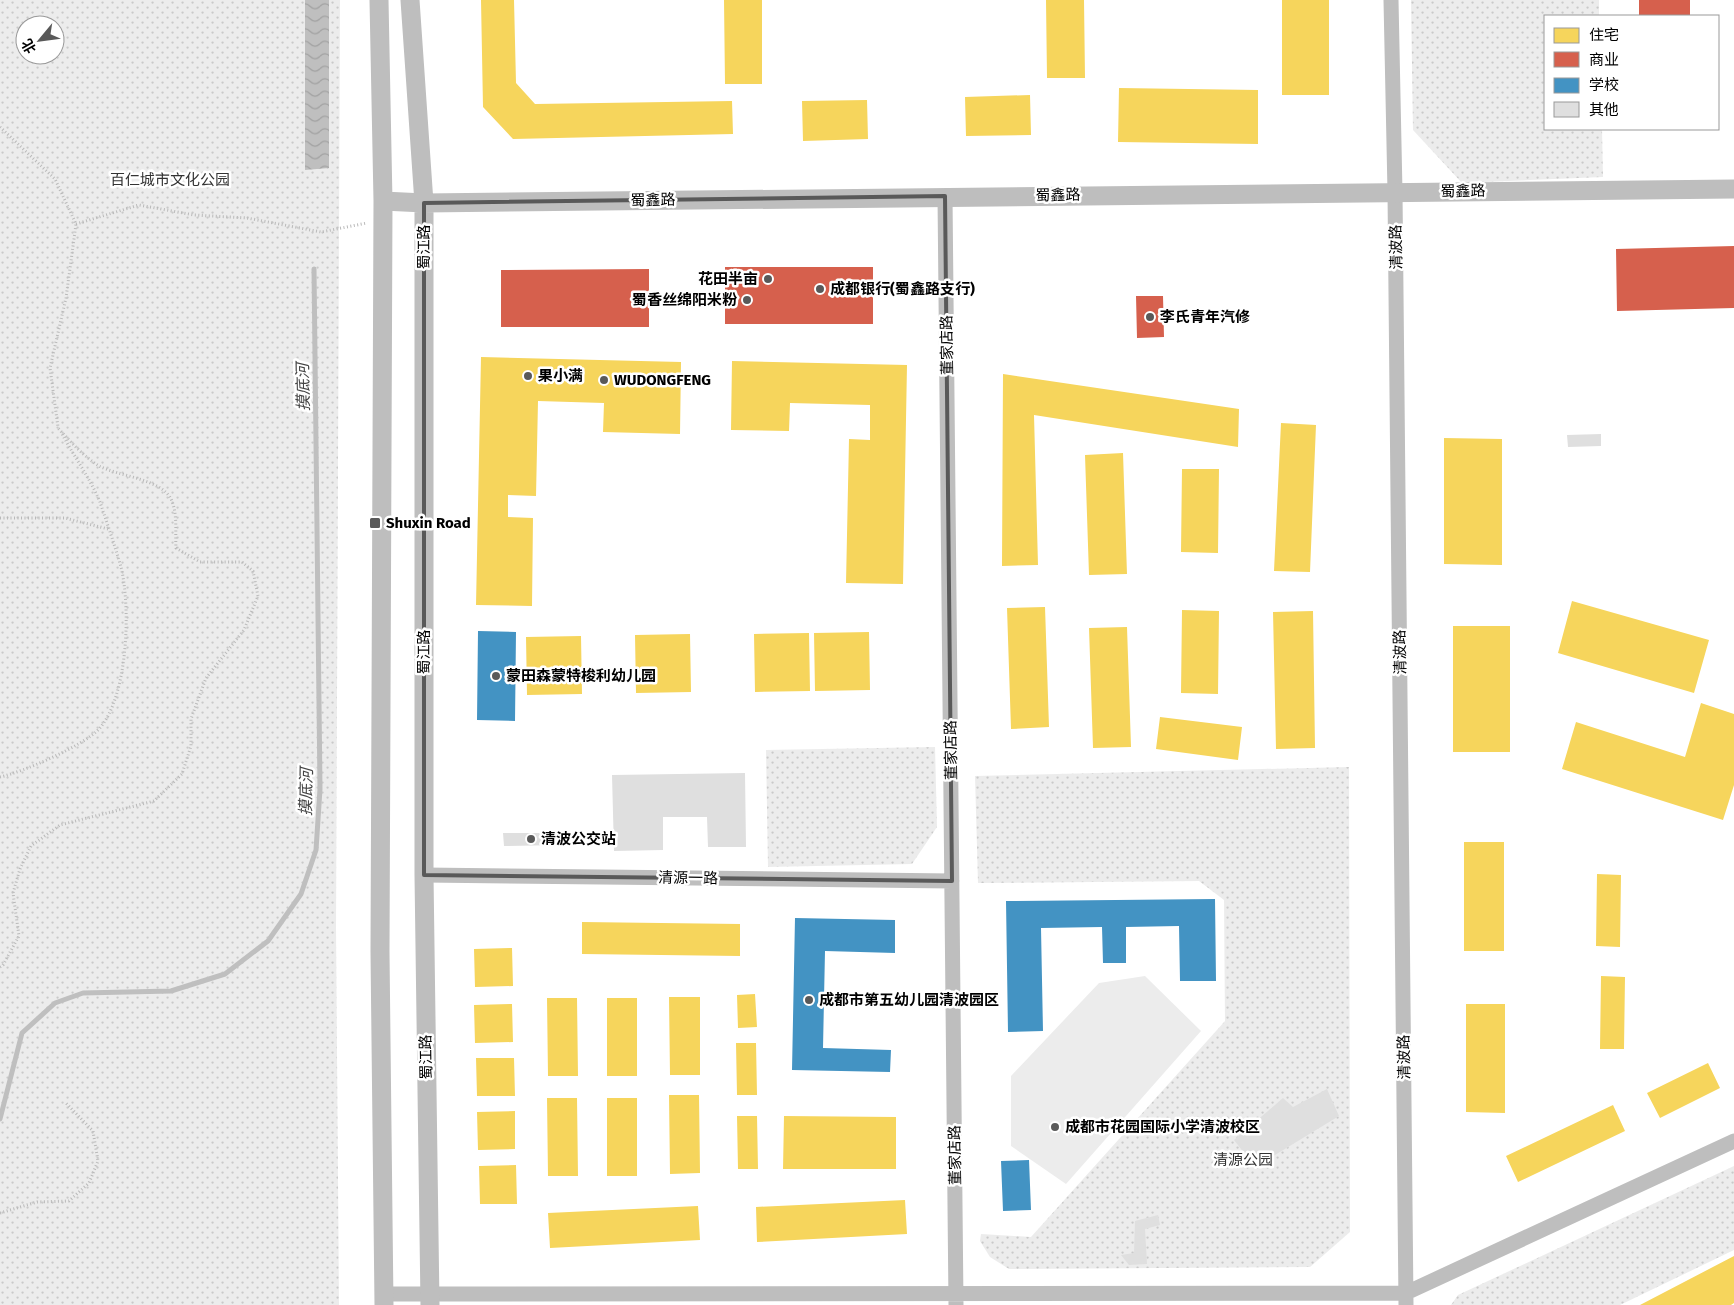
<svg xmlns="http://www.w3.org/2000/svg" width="1734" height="1305" font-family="'Fira Sans','Noto Sans SC',sans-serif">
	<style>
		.park { fill: url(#park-dots); fill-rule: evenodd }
		.garden { fill: #ececec }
		.water { fill: url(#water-waves) }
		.homes { fill: #f6d55c }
		.shops { fill: #d6604d }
		.schools { fill: #4393c3 }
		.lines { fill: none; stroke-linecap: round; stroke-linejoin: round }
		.stream { stroke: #bfbfbf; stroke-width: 5 }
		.building { fill: #dfdfdf }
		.path { stroke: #b9b9b9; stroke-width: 3; stroke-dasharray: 1 2.5; stroke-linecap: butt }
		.minor { stroke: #bebebe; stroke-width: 15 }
		.tertiary { stroke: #bebebe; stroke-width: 19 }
		.marked { fill: none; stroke: #595959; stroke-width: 4; stroke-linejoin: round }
		.poi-dot { fill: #595959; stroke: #fff; stroke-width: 2 }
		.labels { text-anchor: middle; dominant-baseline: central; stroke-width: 5; stroke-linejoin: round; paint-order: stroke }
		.park-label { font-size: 15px; fill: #333; stroke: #fff }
		.street-label { font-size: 15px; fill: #000; stroke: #fff }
		.poi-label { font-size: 15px; font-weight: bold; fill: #000; stroke: #fff; text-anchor: start }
		.water-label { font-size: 16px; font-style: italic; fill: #444; stroke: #fff }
	</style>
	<defs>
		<pattern id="park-dots" width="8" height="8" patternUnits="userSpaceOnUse" patternTransform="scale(1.25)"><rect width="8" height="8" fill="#ececec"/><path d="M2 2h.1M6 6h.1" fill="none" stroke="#c9c9c9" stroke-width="1.8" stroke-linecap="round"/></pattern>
		<pattern id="water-waves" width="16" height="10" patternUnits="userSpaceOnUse" patternTransform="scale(1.25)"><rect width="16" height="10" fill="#bfbfbf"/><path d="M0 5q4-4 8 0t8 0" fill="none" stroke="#a2a2a2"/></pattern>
	</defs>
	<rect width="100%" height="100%" fill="#fff"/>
	<path class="park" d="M 0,0 L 340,0 L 336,928 L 339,1305 L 0,1305 ZM 25,25 L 55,25 L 55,55 L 25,55 Z
		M 1411,0 L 1599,0 L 1599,16 L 1545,16 L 1545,129 L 1602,129 L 1603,177 L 1462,183 L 1413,130 Z
		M 935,747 L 937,827 L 912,864 L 768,867 L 766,750 Z
		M 1349,767 L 1350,1232 L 1310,1267 L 1009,1269 L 990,1257 L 980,1241 L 981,1234 L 1031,1237 L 1225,1021 L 1224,900 L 1199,881 L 978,883 L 975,776 Z
		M 1734,1166 L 1734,1250 L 1620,1305 L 1451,1305 L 1458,1295 Z"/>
	<path class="garden" d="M 1145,976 L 1201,1031 L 1066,1184 L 1011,1146 L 1011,1076 L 1099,983 Z"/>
	<path class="water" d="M 305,0 L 329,0 L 329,168 L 305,170 Z"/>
	<path class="homes" d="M 481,0 L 514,0 L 516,83 L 535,104 L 732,101 L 733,134 L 513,139 L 483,107 Z
		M 724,0 L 762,0 L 762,84 L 725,84 Z
		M 1046,0 L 1084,0 L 1085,78 L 1047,78 Z
		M 1282,0 L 1329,0 L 1329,95 L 1282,95 Z
		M 1119,88 L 1258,90 L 1258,144 L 1118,142 Z
		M 1030,95 L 1031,135 L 966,136 L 965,97 Z
		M 867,100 L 868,139 L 803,141 L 802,101 Z
		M 481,357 L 681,362 L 680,434 L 603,432 L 604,403 L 538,401 L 536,496 L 508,495 L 508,517 L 533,518 L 532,606 L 476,605 Z
		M 732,361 L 907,365 L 903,584 L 846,583 L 849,439 L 870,440 L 870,405 L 790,403 L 789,431 L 731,430 Z
		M 1003,374 L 1239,409 L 1238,447 L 1034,415 L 1038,565 L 1002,566 Z
		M 1281,423 L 1316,425 L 1310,572 L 1274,571 Z
		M 1444,438 L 1502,439 L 1502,565 L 1444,564 Z
		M 1123,453 L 1127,574 L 1089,575 L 1085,455 Z
		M 1182,469 L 1219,469 L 1218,553 L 1181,552 Z
		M 1572,601 L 1709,640 L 1694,693 L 1558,653 Z
		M 1045,607 L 1049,727 L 1011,729 L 1007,608 Z
		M 1182,610 L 1219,611 L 1218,694 L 1181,693 Z
		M 1313,611 L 1315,748 L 1276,749 L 1273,612 Z
		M 1453,626 L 1510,626 L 1510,752 L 1453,752 Z
		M 1127,627 L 1131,747 L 1093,748 L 1089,628 Z
		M 869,632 L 870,690 L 815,691 L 814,633 Z
		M 809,633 L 810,691 L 755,692 L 754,634 Z
		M 690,634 L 691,692 L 636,693 L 635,635 Z
		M 581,636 L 582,694 L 527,695 L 526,637 Z
		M 1701,703 L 1734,714 L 1734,785 L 1723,820 L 1562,769 L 1576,722 L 1685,757 Z
		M 1160,717 L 1242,727 L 1238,760 L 1156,749 Z
		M 1464,842 L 1504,842 L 1504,951 L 1464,951 Z
		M 1597,874 L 1621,875 L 1620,947 L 1596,946 Z
		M 582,922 L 740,924 L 740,956 L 582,954 Z
		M 512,948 L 513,986 L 475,987 L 474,949 Z
		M 1601,976 L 1625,977 L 1624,1049 L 1600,1049 Z
		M 755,994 L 757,1027 L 738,1028 L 737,995 Z
		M 669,997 L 700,997 L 700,1075 L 670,1075 Z
		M 547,998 L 577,998 L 578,1076 L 548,1076 Z
		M 607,998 L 637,998 L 637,1076 L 607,1076 Z
		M 512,1004 L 513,1042 L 475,1043 L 474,1005 Z
		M 1466,1004 L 1505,1004 L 1505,1113 L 1466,1112 Z
		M 736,1043 L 756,1043 L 757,1095 L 737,1095 Z
		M 476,1058 L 514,1058 L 515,1096 L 477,1096 Z
		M 1708,1063 L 1720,1088 L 1660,1118 L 1647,1093 Z
		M 669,1095 L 699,1095 L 700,1173 L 670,1174 Z
		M 547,1098 L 577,1098 L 578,1176 L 548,1176 Z
		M 607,1098 L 637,1098 L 637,1176 L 607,1176 Z
		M 1613,1105 L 1625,1131 L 1518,1182 L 1506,1156 Z
		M 515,1111 L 515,1149 L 478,1150 L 477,1112 Z
		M 737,1116 L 757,1116 L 758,1169 L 738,1169 Z
		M 784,1116 L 896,1117 L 896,1169 L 783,1169 Z
		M 516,1165 L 517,1204 L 480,1204 L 479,1166 Z
		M 905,1200 L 907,1234 L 757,1242 L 756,1207 Z
		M 698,1206 L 700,1240 L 550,1248 L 548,1213 Z
		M 1734,1256 L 1734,1303 L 1731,1305 L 1640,1305 Z"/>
	<path class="shops" d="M 1639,0 L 1690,0 L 1690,16 L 1639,16 Z
		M 1734,246 L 1734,308 L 1617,311 L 1616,249 Z
		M 725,267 L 873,267 L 873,324 L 725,324 Z
		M 649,269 L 649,327 L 501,327 L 501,270 Z
		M 1136,296 L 1163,296 L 1164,337 L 1137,338 Z"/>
	<path class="schools" d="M 478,631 L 516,632 L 515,721 L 477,720 Z
		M 1215,899 L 1216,981 L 1180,981 L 1179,926 L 1126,927 L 1126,963 L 1103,963 L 1102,927 L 1041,928 L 1043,1031 L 1008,1032 L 1006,901 Z
		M 795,918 L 895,920 L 895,953 L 825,951 L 823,1048 L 891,1050 L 890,1072 L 792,1070 Z
		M 1029,1160 L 1031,1210 L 1003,1211 L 1001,1161 Z"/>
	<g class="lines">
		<path class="stream" d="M 0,1119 L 22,1033 L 55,1003 L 83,993 L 171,991 L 225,974 L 268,941 L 301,894 L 316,850 L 320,789 L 314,269"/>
	</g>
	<path class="building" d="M 1601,434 L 1601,446 L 1568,447 L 1567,435 Z
		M 745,773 L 746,847 L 708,847 L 707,817 L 663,817 L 663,850 L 614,851 L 612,775 Z
		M 503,833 L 558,833 L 559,845 L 504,846 Z
		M 1327,1089 L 1339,1116 L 1255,1167 L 1234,1140 L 1283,1098 L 1293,1107 Z
		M 1158,1215 L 1160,1225 L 1145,1229 L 1147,1264 L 1129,1265 L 1121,1255 L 1134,1253 L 1135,1221 Z"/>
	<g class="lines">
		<path class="path" d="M 0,127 L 55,179 L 76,224 L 66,298 L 50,368 L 58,427
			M 76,224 L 139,205 L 194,215 L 247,218 L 321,232 L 367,223
			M 0,518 L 65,518 L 108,529
			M 0,777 C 23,772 83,746 99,729 C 128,697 131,608 121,567 C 115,546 107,523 100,502 C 90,478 73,455 61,432
			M 0,967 L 3,965 L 19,936 L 13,893 L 20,869 L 31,846 L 60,825 L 154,801 L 182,774 L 191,746 L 191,719 L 206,678 L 244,630 L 258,596 L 253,571 L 242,562 L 200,562 L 176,548 C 175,532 178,514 171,499 C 161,479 118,476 99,466 C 83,456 70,441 57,427
			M 0,1213 L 37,1202 L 69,1201 L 89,1183 L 98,1161 L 93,1131 L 65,1102"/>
		<path class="minor" d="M 1391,0 L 1395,192 L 1406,1305
			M 945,196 L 956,1305
			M 424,875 L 952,881
			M 384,1294 L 1406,1293 L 1734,1141"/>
		<path class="tertiary" d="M 379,0 L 383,201 L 380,952 L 384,1305
			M 410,0 L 424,203 L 424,875 L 430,1305
			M 383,201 L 424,203 L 1734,189"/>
	</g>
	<path class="marked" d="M 945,196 L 952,881 L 424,875 L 424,203 Z"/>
	<g class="poi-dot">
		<circle cx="768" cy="279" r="5"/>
		<circle cx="820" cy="289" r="5"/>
		<circle cx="747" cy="300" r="5"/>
		<circle cx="1150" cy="317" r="5"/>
		<circle cx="528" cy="376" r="5"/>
		<circle cx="604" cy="380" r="5"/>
		<rect x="369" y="517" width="12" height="12" rx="2.5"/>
		<circle cx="496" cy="676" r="5"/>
		<circle cx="531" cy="839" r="5"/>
		<circle cx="809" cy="1000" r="5"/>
		<circle cx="1055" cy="1127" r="5"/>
	</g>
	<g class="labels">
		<g class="park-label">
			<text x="170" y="180">百仁城市文化公园</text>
			<text x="1243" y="1160">清源公园</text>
		</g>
		<g class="street-label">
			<text transform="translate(1463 191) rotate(-1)">蜀鑫路</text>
			<text transform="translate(1058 195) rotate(-1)">蜀鑫路</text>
			<text transform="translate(653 200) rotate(-1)">蜀鑫路</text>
			<text transform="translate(424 247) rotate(-90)">蜀江路</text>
			<text transform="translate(1396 247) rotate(-91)">清波路</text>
			<text transform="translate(947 345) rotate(-91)">董家店路</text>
			<text transform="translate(424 652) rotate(-90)">蜀江路</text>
			<text transform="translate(1400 652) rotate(-91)">清波路</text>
			<text transform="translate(951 750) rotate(-91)">董家店路</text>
			<text transform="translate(688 878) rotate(1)">清源一路</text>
			<text transform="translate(426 1057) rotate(-91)">蜀江路</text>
			<text transform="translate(1404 1057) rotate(-91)">清波路</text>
			<text transform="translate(955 1155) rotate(-91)">董家店路</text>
		</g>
		<g class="poi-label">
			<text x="758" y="279" text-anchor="end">花田半亩</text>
			<text x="830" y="289">成都银行(蜀鑫路支行)</text>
			<text x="737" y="300" text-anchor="end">蜀香丝绵阳米粉</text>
			<text x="1160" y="317">李氏青年汽修</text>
			<text x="538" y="376">果小满</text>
			<text x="614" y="380">WUDONGFENG</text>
			<text x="386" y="523">Shuxin Road</text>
			<text x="506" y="676">蒙田森蒙特梭利幼儿园</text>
			<text x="541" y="839">清波公交站</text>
			<text x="819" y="1000">成都市第五幼儿园清波园区</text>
			<text x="1065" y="1127">成都市花园国际小学清波校区</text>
		</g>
		<g class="water-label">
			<text transform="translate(303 387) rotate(-91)">摸底河</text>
			<text transform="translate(306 792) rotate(-89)">摸底河</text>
		</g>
	</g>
	<rect x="1544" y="15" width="175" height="115" fill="#ffffff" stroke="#999999"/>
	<rect x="1554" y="28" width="25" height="15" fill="#f6d55c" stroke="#999999"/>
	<text x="1589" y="40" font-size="15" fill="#000000">住宅</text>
	<rect x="1554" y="52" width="25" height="15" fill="#d6604d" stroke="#999999"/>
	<text x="1589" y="65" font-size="15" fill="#000000">商业</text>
	<rect x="1554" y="78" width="25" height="15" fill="#4393c3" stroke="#999999"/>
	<text x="1589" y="90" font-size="15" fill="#000000">学校</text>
	<rect x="1554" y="102" width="25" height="15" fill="#dfdfdf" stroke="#999999"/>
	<text x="1589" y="115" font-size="15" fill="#000000">其他</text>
	<g transform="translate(40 40) rotate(241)"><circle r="24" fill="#ffffff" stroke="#999999"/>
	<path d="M0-4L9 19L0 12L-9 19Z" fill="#595959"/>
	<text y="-8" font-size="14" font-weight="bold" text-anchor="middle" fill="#000000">北</text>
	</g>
</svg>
